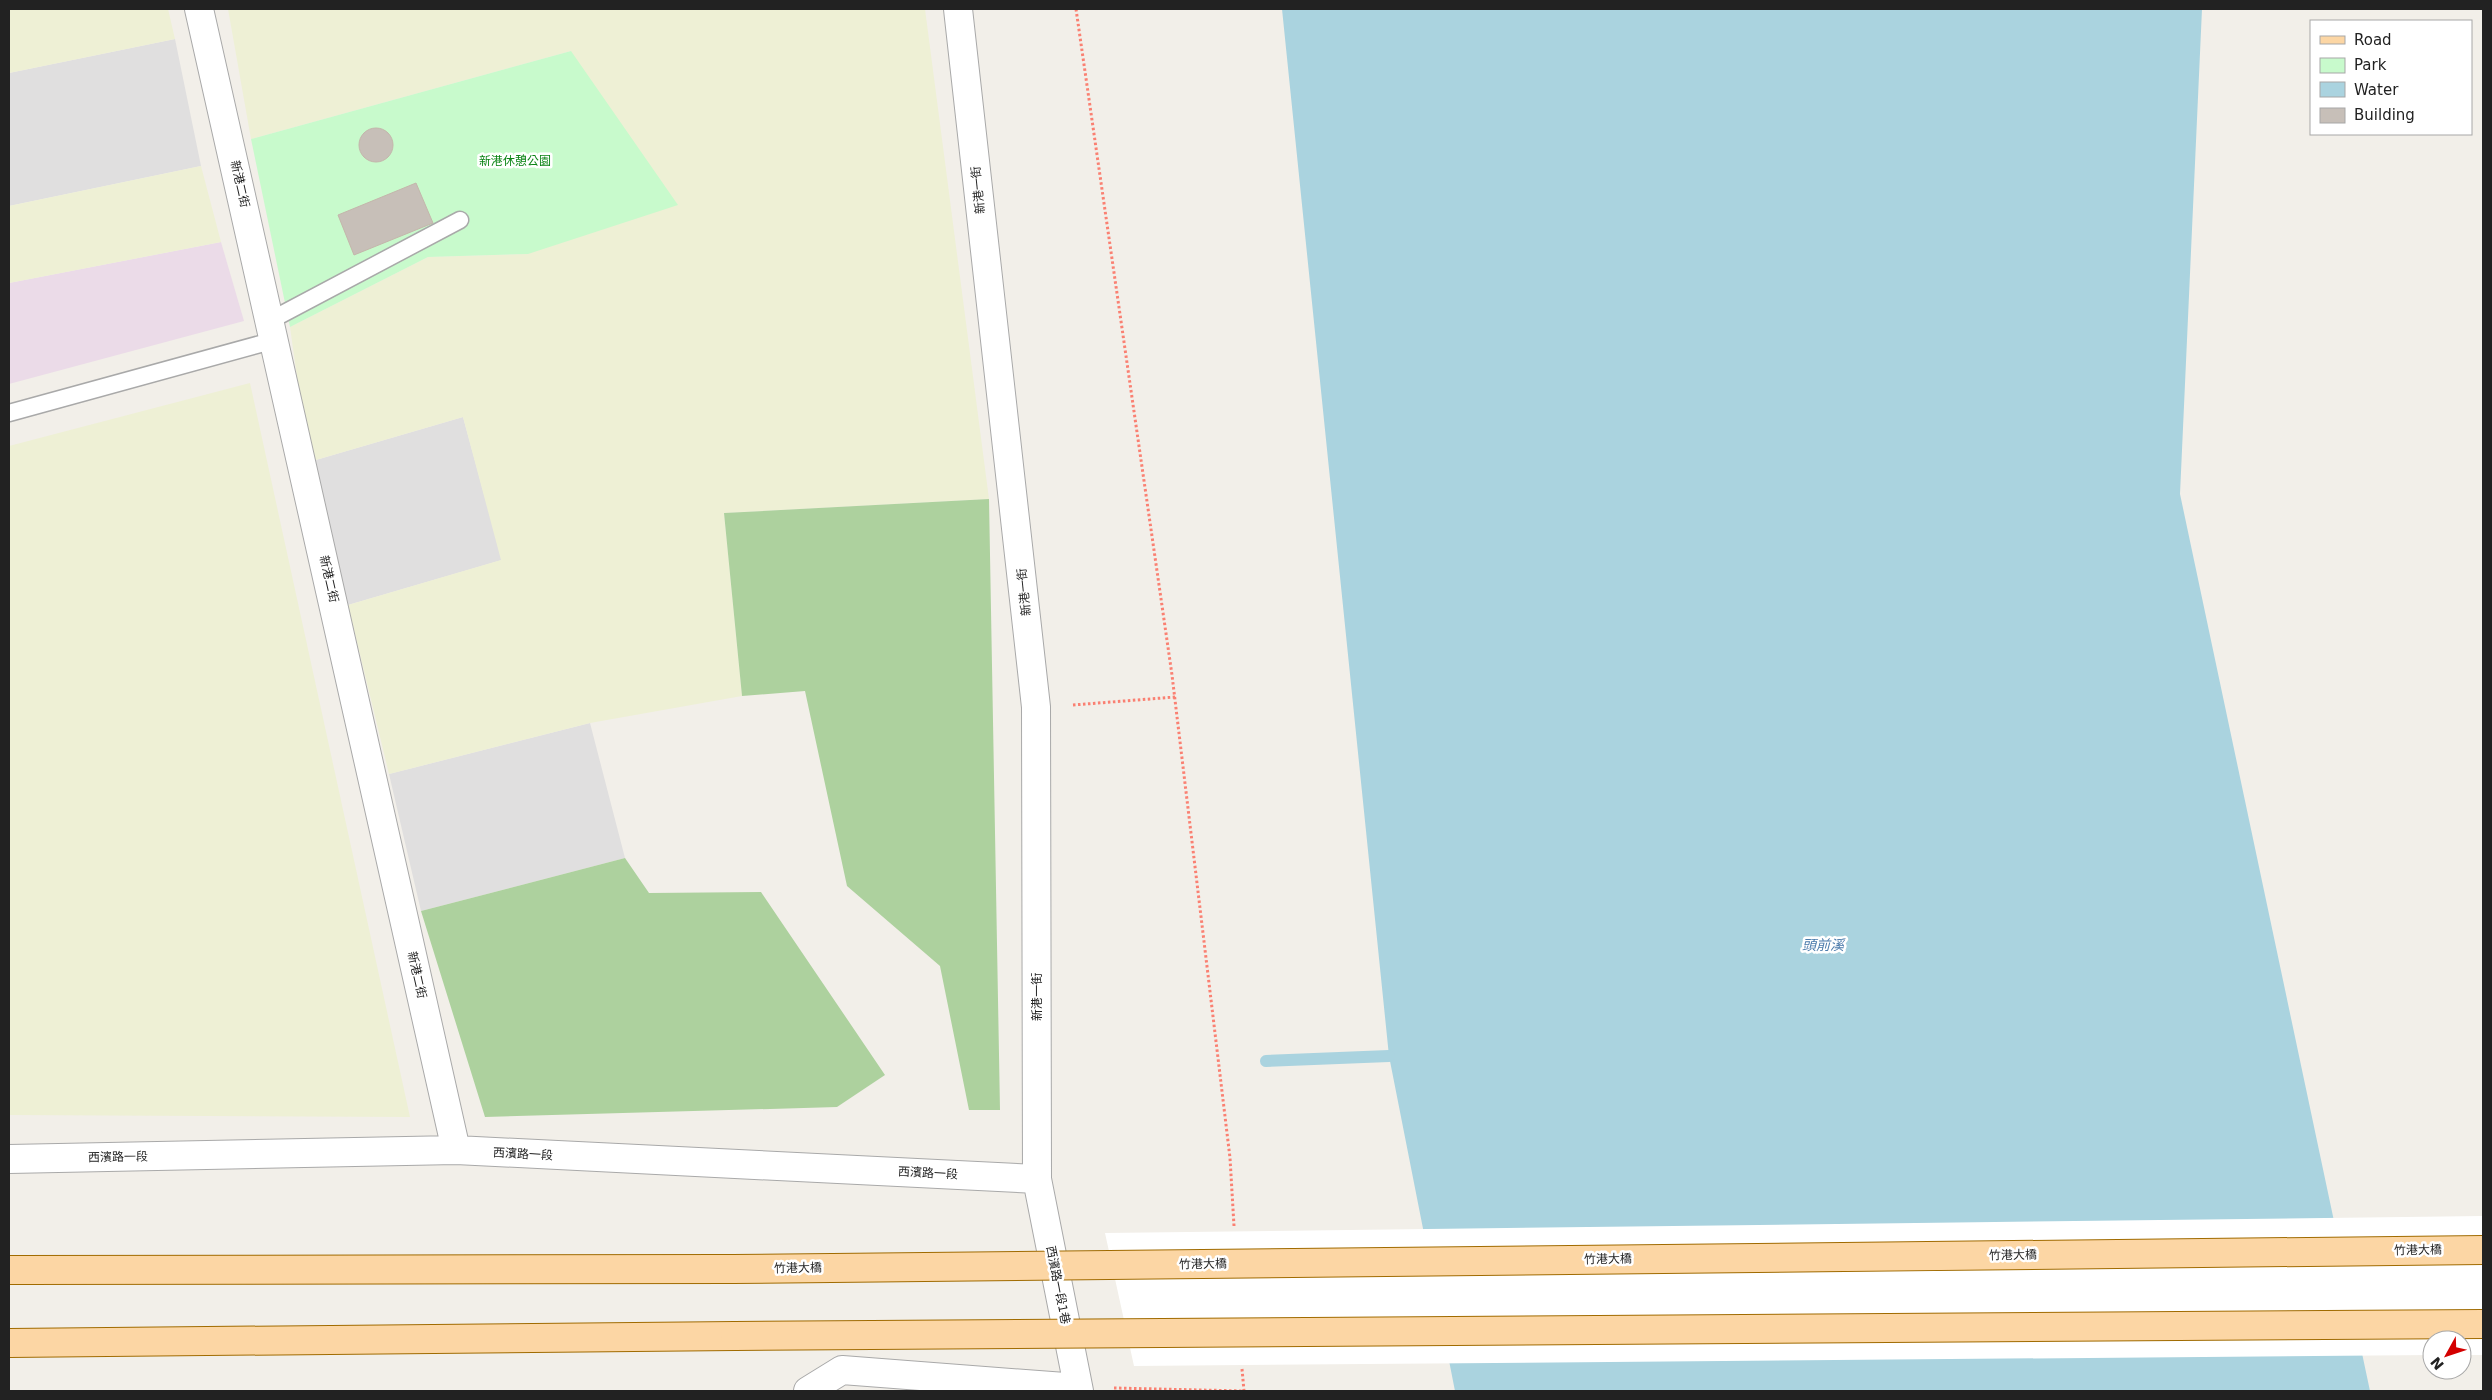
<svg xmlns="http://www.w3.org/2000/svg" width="2492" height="1400" font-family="'DejaVu Sans','Noto Sans TC',sans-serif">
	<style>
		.residential { fill: #e0dfdf }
		.industrial { fill: #ebdbe8 }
		.farmland { fill: #eef0d5 }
		.forest { fill: #add19e }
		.park { fill: #c8facc }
		.water { fill: #aad3df }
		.pier { fill: #fff }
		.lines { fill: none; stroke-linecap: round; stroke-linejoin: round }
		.stream { stroke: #aad3df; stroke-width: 12 }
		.building { fill: #c7bfb8; stroke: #c4b6ab }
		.service-casing { stroke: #a9a9a9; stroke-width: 19 }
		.minor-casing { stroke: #a9a9a9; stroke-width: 30 }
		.primary-casing { stroke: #a06b00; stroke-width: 30 }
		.path { stroke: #fa8072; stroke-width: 3; stroke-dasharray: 2.5 2.5; stroke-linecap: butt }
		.service { stroke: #fff; stroke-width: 16 }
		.minor { stroke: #fff; stroke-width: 28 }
		.primary { stroke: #fcd6a4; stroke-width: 28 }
		.primary-bridge-casing { stroke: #a06b00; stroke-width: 30; stroke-linecap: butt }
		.primary-bridge { stroke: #fcd6a4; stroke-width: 28 }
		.labels { text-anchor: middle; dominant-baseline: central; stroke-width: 5; stroke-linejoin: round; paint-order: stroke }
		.park-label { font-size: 12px; fill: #0c8416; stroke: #fff }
		.street-label { font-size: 12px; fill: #222; stroke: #fff }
		.water-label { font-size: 14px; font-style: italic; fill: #4a7aab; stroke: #fff }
	</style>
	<rect width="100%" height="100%" fill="#f2efe9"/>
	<path class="residential" d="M 175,39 L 201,166 L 9,206 L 9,73 Z
		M 463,417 L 502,560 L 348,605 L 309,462 Z
		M 590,723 L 625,858 L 421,911 L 389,774 Z"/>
	<path class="industrial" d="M 221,242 L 244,321 L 9,384 L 9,283 Z"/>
	<path class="farmland" d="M 9,9 L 168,9 L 175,39 L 9,73 Z
		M 228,9 L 925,9 L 989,499 L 724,513 L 742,696 L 590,723 L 389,774 L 348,605 L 501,560 L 463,417 L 309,462 L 290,327 L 428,257 L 528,254 L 571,51 L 251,139 Z
		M 201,166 L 221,242 L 9,283 L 9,206 Z
		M 250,383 L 410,1117 L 9,1115 L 9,446 Z"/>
	<path class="forest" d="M 989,499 L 1000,1110 L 969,1110 L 940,966 L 847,886 L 805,691 L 742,696 L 724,513 Z
		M 625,858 L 649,893 L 761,892 L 885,1075 L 837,1107 L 485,1117 L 421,911 Z"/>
	<path class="park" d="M 571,51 L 678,205 L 528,254 L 428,257 L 290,327 L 251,139 Z"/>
	<path class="water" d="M 1282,9 L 2202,9 L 2180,494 L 2370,1391 L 1455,1391 L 1389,1056 Z"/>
	<path class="pier" d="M 2483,1216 L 2483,1355 L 2462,1355 L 2462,1340 L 2432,1340 L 2432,1355 L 1134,1366 L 1105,1233 Z"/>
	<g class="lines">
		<path class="stream" d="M 1266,1061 L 1389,1056"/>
	</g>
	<path class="building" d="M359 145a17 17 0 1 1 34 0a17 17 0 1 1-34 0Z
		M 416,183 L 433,223 L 354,255 L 338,215 Z"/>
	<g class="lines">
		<defs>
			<path id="service" d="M 271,320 L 460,220
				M 9,413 L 275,340"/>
			<path id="minor" d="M 199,9 L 456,1150
				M 958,9 L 1036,707 L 1037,1179 L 1079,1391
				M 9,1159 L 456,1150 L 1037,1179
				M 808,1391 L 842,1370 L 1078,1388"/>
			<path id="primary" d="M 9,1270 L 733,1269
				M 9,1343 L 735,1336"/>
		</defs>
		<use href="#service" class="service-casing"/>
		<use href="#minor" class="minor-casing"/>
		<use href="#primary" class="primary-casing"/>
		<path class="path" d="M 1076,9 L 1172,675 L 1230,1158 L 1234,1226
			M 1073,705 L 1175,697
			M 1242,1369 L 1244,1391
			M 1114,1388 L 1244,1391"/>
		<use href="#service" class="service"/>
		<use href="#minor" class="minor"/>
		<use href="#primary" class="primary"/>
		<defs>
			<path id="primary-bridge" d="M 733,1269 L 2483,1250
				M 735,1336 L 2483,1324"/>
		</defs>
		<use href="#primary-bridge" class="primary-bridge-casing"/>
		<use href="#primary-bridge" class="primary-bridge"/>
	</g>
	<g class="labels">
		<g class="park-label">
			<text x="515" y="161">新港休憩公園</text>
		</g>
		<g class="street-label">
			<text transform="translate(240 184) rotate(77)">新港二街</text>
			<text transform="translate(978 190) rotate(-96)">新港一街</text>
			<text transform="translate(329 579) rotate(77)">新港二街</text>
			<text transform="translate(1024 592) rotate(-96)">新港一街</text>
			<text transform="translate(417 975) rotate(77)">新港二街</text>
			<text transform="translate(1037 997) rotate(-90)">新港一街</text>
			<text transform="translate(523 1154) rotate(3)">西濱路一段</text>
			<text transform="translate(118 1157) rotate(-1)">西濱路一段</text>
			<text transform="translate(928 1173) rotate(3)">西濱路一段</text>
			<text transform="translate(2418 1250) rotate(-1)">竹港大橋</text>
			<text transform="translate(2013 1255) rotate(-1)">竹港大橋</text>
			<text transform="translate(1608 1259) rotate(-1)">竹港大橋</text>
			<text transform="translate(1203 1264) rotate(-1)">竹港大橋</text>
			<text transform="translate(798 1268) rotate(-1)">竹港大橋</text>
			<text transform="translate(1058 1285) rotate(79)">西濱路一段1巷</text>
		</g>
		<g class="water-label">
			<text x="1823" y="945">頭前溪</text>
		</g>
	</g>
	<rect width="2492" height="1400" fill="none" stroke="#222222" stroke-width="20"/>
	<rect x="2310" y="20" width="162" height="115" fill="#ffffff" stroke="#a7a7a7"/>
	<rect x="2320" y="36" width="25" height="8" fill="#fcd6a4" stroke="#a7a7a7"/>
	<text x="2354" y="45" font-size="15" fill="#222222">Road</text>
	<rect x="2320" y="58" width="25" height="15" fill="#c8facc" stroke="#a7a7a7"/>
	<text x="2354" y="70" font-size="15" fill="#222222">Park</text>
	<rect x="2320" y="82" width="25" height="15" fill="#aad3df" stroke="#a7a7a7"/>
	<text x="2354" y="95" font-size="15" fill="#222222">Water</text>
	<rect x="2320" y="108" width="25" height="15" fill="#c7bfb8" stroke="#a7a7a7"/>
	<text x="2354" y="120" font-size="15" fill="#222222">Building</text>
	<g transform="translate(2447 1355) rotate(230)"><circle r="24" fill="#ffffff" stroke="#a7a7a7"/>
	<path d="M0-4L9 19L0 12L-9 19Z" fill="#d40000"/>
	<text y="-8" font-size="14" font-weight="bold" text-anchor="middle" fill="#222222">N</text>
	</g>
</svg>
